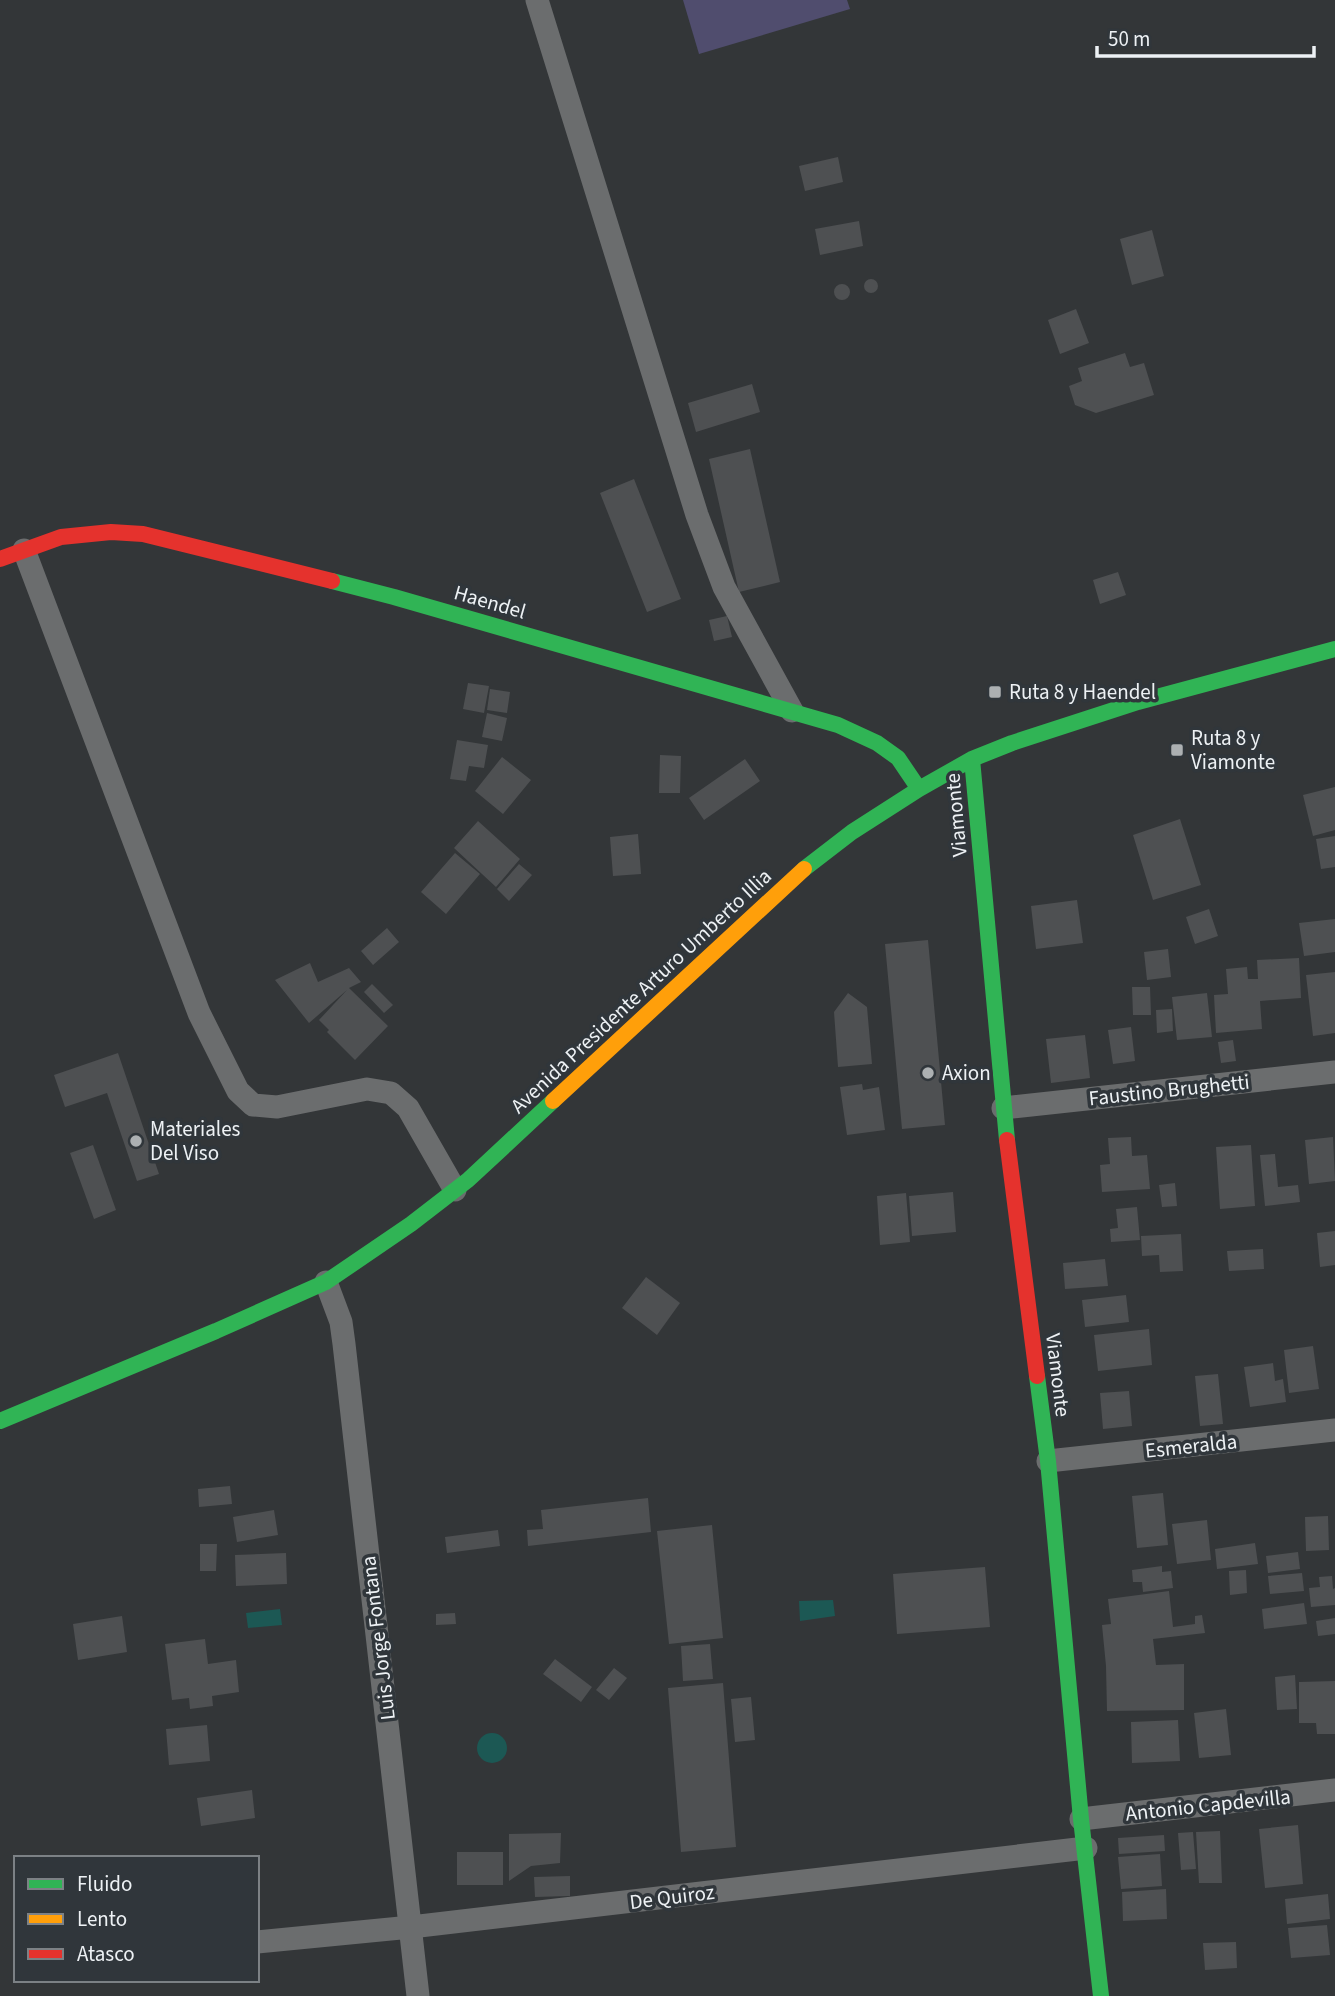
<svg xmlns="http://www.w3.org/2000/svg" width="1335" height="1996" font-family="'Source Sans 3',sans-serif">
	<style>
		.green { fill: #504d6e }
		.water { fill: #1c5854 }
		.building { fill: #4e5052 }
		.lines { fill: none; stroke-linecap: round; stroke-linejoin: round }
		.street { stroke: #6b6d6e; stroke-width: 23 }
		.fast { stroke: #30b455; stroke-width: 16 }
		.slow { stroke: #ff9f0a; stroke-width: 16 }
		.jam { stroke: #e5322d; stroke-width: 16 }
		.poi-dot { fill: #acb0b2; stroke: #30363b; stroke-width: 2.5 }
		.labels { text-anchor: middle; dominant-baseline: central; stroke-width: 7; stroke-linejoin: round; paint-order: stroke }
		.street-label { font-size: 21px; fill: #edf1f4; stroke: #30363b }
		.poi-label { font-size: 21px; fill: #edf1f4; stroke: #30363b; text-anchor: start }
	</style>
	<rect width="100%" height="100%" fill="#333638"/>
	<path class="green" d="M 683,0 L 847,0 L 850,9 L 699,54 Z"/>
	<path class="water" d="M 833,1600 L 835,1616 L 800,1621 L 799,1601 Z
		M 280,1609 L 282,1625 L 248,1628 L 246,1613 Z
		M477 1748a15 15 0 1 1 30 0a15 15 0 1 1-30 0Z"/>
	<path class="building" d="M 838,157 L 843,182 L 805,191 L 799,166 Z
		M 859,221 L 863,246 L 820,255 L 815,229 Z
		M 1152,230 L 1164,276 L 1132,285 L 1120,239 Z
		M864 286a7 7 0 1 1 14 0a7 7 0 1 1-14 0Z
		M834 292a8 8 0 1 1 16 0a8 8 0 1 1-16 0Z
		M 1076,309 L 1089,343 L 1060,354 L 1048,320 Z
		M 1125,353 L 1130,367 L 1144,363 L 1154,395 L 1096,413 L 1075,405 L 1069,386 L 1082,381 L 1078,368 Z
		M 752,384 L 760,412 L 696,432 L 688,403 Z
		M 750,449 L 780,582 L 739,592 L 709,459 Z
		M 634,479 L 681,599 L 647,612 L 600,493 Z
		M 1118,572 L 1126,595 L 1100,604 L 1093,580 Z
		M 727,616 L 732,637 L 714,641 L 709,620 Z
		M 468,683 L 489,686 L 484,713 L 463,709 Z
		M 490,689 L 510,692 L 507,713 L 487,710 Z
		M 487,713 L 507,718 L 502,741 L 482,737 Z
		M 457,740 L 488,745 L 484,768 L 469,766 L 466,781 L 450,779 Z
		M 660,755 L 681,756 L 680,793 L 659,793 Z
		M 502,757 L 531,780 L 503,814 L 475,791 Z
		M 745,759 L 760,781 L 704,820 L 689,798 Z
		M 1335,787 L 1335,830 L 1313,836 L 1303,795 Z
		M 1180,819 L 1201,885 L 1153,900 L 1133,835 Z
		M 478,821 L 520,859 L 496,887 L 454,848 Z
		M 638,834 L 641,874 L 613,876 L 610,837 Z
		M 1335,836 L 1335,867 L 1321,869 L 1316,839 Z
		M 455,853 L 480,874 L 446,914 L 421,892 Z
		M 519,864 L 532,875 L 509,901 L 497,889 Z
		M 1077,900 L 1083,943 L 1036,949 L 1031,906 Z
		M 1209,909 L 1218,936 L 1195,944 L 1186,917 Z
		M 1335,919 L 1335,952 L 1304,956 L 1299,923 Z
		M 387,928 L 399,942 L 373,965 L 361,951 Z
		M 928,940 L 945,1125 L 902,1129 L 885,944 Z
		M 1168,949 L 1171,977 L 1147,980 L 1144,952 Z
		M 1299,958 L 1301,998 L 1260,1001 L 1262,1029 L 1216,1033 L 1214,995 L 1228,994 L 1226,969 L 1247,967 L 1248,979 L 1258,979 L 1257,960 Z
		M 310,963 L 318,982 L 349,968 L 361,982 L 349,988 L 388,1026 L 355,1060 L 327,1032 L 329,1030 L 319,1020 L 347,990 L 309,1023 L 275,980 Z
		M 1335,972 L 1335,1033 L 1313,1036 L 1306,975 Z
		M 372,984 L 393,1005 L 384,1013 L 364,992 Z
		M 1132,987 L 1150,987 L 1151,1015 L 1133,1015 Z
		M 848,993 L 867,1007 L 872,1064 L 838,1067 L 834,1012 Z
		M 1207,993 L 1212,1037 L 1177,1040 L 1172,997 Z
		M 1172,1009 L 1173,1031 L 1157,1033 L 1156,1010 Z
		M 1131,1027 L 1135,1061 L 1113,1064 L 1108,1030 Z
		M 1085,1035 L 1090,1078 L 1051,1083 L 1046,1039 Z
		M 1233,1040 L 1236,1061 L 1221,1063 L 1218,1042 Z
		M 118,1053 L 159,1174 L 137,1181 L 107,1093 L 65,1107 L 54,1075 Z
		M 862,1084 L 863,1090 L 879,1087 L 885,1130 L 847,1135 L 840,1087 Z
		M 1131,1137 L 1132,1156 L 1147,1155 L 1150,1189 L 1102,1192 L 1100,1165 L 1110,1164 L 1108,1138 Z
		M 1333,1137 L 1335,1181 L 1309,1184 L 1305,1140 Z
		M 93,1145 L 116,1210 L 94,1219 L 70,1153 Z
		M 1251,1145 L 1255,1206 L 1220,1209 L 1216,1147 Z
		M 1275,1154 L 1278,1187 L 1298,1185 L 1300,1202 L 1265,1206 L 1260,1155 Z
		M 1175,1183 L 1177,1206 L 1162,1207 L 1159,1185 Z
		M 953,1192 L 956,1232 L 912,1236 L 909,1196 Z
		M 906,1193 L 910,1242 L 880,1245 L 877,1196 Z
		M 1137,1207 L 1140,1240 L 1111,1242 L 1110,1229 L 1118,1228 L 1116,1209 Z
		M 1335,1231 L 1335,1265 L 1320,1267 L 1317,1233 Z
		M 1181,1234 L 1183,1271 L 1160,1272 L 1159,1255 L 1142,1256 L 1141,1236 Z
		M 1263,1249 L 1264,1269 L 1229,1271 L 1227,1251 Z
		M 1105,1259 L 1108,1286 L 1065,1289 L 1063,1263 Z
		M 646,1277 L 680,1303 L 657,1335 L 622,1308 Z
		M 1126,1295 L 1129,1322 L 1085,1327 L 1082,1300 Z
		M 1149,1329 L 1152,1365 L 1098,1371 L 1094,1335 Z
		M 1313,1346 L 1319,1389 L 1289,1393 L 1284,1350 Z
		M 1273,1363 L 1275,1381 L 1283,1379 L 1286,1402 L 1250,1407 L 1244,1367 Z
		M 1218,1374 L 1223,1424 L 1200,1426 L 1195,1376 Z
		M 1129,1391 L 1132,1426 L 1103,1429 L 1100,1393 Z
		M 230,1486 L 232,1504 L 199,1507 L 198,1489 Z
		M 1163,1493 L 1168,1545 L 1137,1548 L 1132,1496 Z
		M 648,1498 L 651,1532 L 528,1546 L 527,1530 L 543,1529 L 541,1510 Z
		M 274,1510 L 278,1535 L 237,1542 L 233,1517 Z
		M 1328,1516 L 1329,1550 L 1306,1551 L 1305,1517 Z
		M 1207,1520 L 1211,1560 L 1177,1564 L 1172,1524 Z
		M 712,1525 L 723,1638 L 669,1644 L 657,1531 Z
		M 498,1530 L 500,1546 L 447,1553 L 445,1537 Z
		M 1255,1543 L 1258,1564 L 1217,1569 L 1215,1549 Z
		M 200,1544 L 217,1544 L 216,1571 L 200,1571 Z
		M 1298,1552 L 1300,1569 L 1268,1573 L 1266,1556 Z
		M 286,1553 L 287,1584 L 236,1586 L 235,1555 Z
		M 1162,1566 L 1162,1572 L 1171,1571 L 1173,1588 L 1143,1592 L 1142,1582 L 1133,1582 L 1132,1570 Z
		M 985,1567 L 990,1627 L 897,1634 L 893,1574 Z
		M 1246,1570 L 1247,1593 L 1230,1595 L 1229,1571 Z
		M 1302,1573 L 1304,1591 L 1270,1594 L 1268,1576 Z
		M 1332,1576 L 1333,1589 L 1335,1588 L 1335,1605 L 1311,1607 L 1309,1588 L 1320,1587 L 1319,1577 Z
		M 1169,1591 L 1173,1627 L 1195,1624 L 1195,1616 L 1202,1615 L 1205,1633 L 1153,1639 L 1156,1665 L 1184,1664 L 1184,1710 L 1107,1711 L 1106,1666 L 1102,1625 L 1111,1624 L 1108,1599 Z
		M 1304,1603 L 1307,1624 L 1264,1629 L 1262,1609 Z
		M 455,1613 L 456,1624 L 436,1625 L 436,1614 Z
		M 122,1616 L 127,1652 L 78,1660 L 73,1624 Z
		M 1335,1618 L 1335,1634 L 1318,1636 L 1316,1621 Z
		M 205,1639 L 208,1664 L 236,1660 L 239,1692 L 212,1696 L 213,1706 L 190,1709 L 189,1698 L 172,1700 L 165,1644 Z
		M 710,1644 L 713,1679 L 683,1681 L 681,1646 Z
		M 555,1659 L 592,1687 L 581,1702 L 543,1674 Z
		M 614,1668 L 627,1678 L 609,1700 L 596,1690 Z
		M 1295,1675 L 1297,1709 L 1277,1710 L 1275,1677 Z
		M 1335,1681 L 1335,1734 L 1317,1734 L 1316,1723 L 1299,1723 L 1299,1682 Z
		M 723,1683 L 736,1847 L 681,1852 L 668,1688 Z
		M 751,1697 L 755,1740 L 735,1742 L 731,1699 Z
		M 1226,1709 L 1231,1755 L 1199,1758 L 1194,1713 Z
		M 1178,1720 L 1180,1761 L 1132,1763 L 1131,1722 Z
		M 207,1725 L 210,1761 L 169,1765 L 166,1729 Z
		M 252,1790 L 255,1818 L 201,1826 L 197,1798 Z
		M 1298,1825 L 1303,1884 L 1265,1888 L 1259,1829 Z
		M 1220,1831 L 1222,1883 L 1199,1883 L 1196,1832 Z
		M 1193,1832 L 1196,1869 L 1181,1870 L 1178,1833 Z
		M 561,1833 L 560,1863 L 531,1866 L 509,1881 L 509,1834 Z
		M 1164,1835 L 1165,1851 L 1119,1854 L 1118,1838 Z
		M 457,1852 L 503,1852 L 503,1885 L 457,1885 Z
		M 1160,1854 L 1162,1886 L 1121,1889 L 1118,1857 Z
		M 570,1876 L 570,1896 L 535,1897 L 534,1877 Z
		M 1166,1889 L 1167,1919 L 1123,1921 L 1122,1892 Z
		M 1328,1894 L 1330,1919 L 1287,1924 L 1285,1899 Z
		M 1327,1925 L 1330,1955 L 1291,1958 L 1288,1928 Z
		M 1236,1942 L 1237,1968 L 1205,1970 L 1203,1943 Z"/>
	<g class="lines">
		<path class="street" d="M 537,0 L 697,515 L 724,587 L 792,711
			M 24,550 L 199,1013 L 238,1091 L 253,1105 L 277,1107 L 367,1089 L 391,1093 L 408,1108 L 455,1190
			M 1003,1108 L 1335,1072
			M 326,1282 L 341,1322 L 344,1344 L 418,1996
			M 1048,1461 L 1335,1430
			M 1081,1819 L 1335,1790
			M 257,1942 L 411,1927 L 1086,1848"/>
		<path class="fast" d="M 332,581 L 394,597 L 838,725 L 877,743 L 898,758 L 919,789
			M 972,759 L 1007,1140
			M 804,869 L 852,832 L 919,789 L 972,759 L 1012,743 L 1138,702 L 1335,649
			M 1037,1376 L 1048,1461 L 1081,1819 L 1101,1996
			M 0,1421 L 216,1331 L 326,1282 L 411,1224 L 468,1180 L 553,1101"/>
		<path class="slow" d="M 553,1101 L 804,869"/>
		<path class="jam" d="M 0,559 L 61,537 L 111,532 L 143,534 L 332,581
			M 1007,1140 L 1037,1376"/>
	</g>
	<g class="poi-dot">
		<rect x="988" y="685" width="14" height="14" rx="3.5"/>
		<rect x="1170" y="743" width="14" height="14" rx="3.5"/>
		<circle cx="928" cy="1073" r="7"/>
		<circle cx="136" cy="1141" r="7"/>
	</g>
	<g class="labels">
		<g class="street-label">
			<text transform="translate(490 602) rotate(16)">Haendel</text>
			<text transform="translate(956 815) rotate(-95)">Viamonte</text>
			<text transform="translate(641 991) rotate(-43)">Avenida Presidente Arturo Umberto Illia</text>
			<text transform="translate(1169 1090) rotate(-6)">Faustino Brughetti</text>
			<text transform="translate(1058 1375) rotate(83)">Viamonte</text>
			<text transform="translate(1191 1446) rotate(-6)">Esmeralda</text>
			<text transform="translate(378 1638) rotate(-97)">Luis Jorge Fontana</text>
			<text transform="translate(1208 1805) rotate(-6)">Antonio Capdevilla</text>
			<text transform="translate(672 1897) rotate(-7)">De Quiroz</text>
		</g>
		<g class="poi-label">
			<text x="1009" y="692">Ruta 8 y Haendel</text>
			<text x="1191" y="738">Ruta 8 y<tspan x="1191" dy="24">Viamonte</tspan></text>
			<text x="942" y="1073">Axion</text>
			<text x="150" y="1129">Materiales<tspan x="150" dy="24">Del Viso</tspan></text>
		</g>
	</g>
	<rect x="14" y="1856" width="245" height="126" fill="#30363b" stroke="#7c8185" stroke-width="2"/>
	<rect x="28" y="1879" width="35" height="10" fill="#30b455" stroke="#7c8185" stroke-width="2"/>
	<text x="77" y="1891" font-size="21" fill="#edf1f4">Fluido</text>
	<rect x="28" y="1914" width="35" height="10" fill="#ff9f0a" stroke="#7c8185" stroke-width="2"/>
	<text x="77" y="1926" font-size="21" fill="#edf1f4">Lento</text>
	<rect x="28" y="1949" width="35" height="10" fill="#e5322d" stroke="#7c8185" stroke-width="2"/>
	<text x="77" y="1961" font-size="21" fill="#edf1f4">Atasco</text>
	<path d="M1097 46v10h217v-10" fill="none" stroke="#edf1f4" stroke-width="3.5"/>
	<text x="1108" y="46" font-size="21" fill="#edf1f4" stroke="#30363b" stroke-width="5" paint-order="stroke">50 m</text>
</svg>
